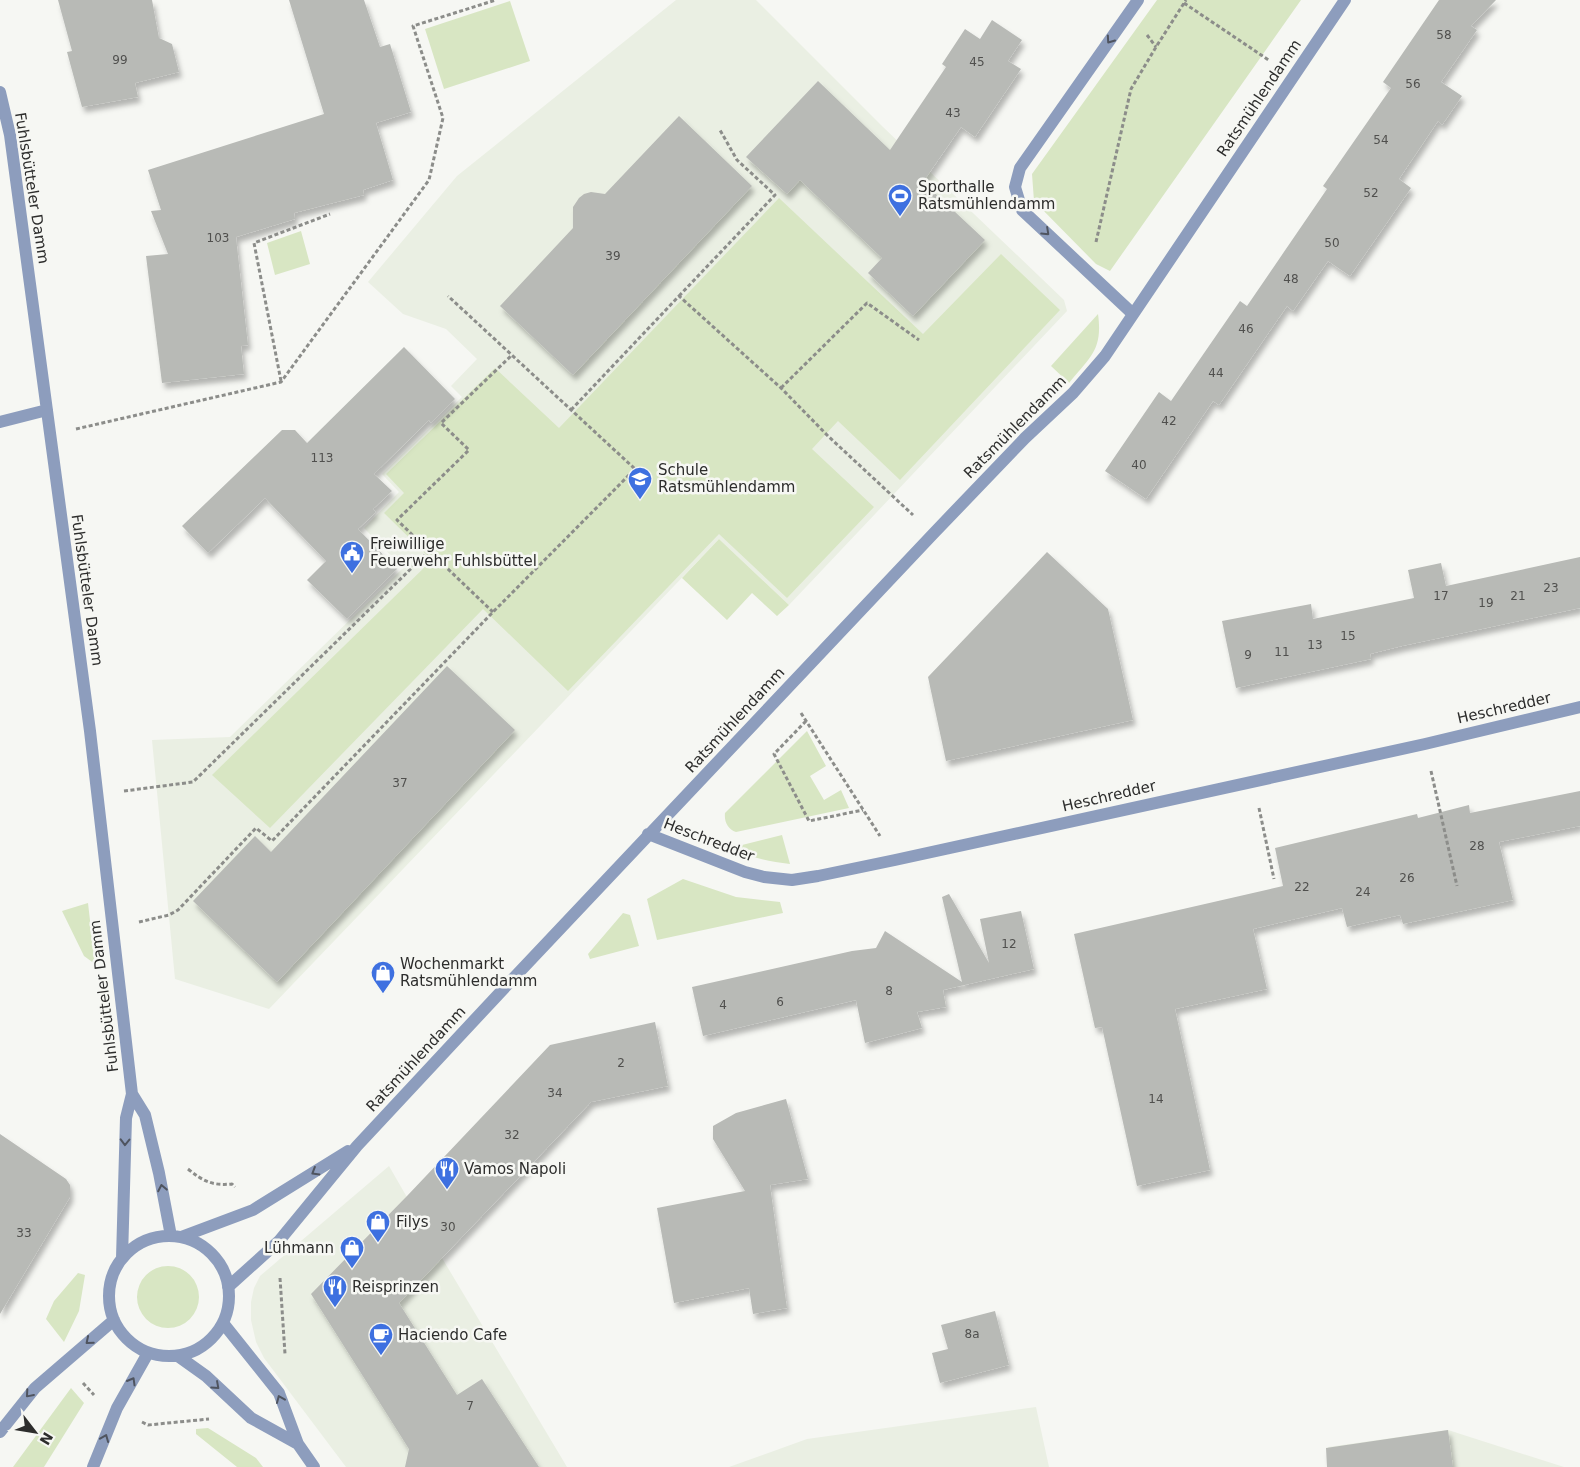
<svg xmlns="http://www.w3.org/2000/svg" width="1580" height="1467" font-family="'DejaVu Sans',sans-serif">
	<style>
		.built { fill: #eaefe3 }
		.green { fill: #d8e6c3 }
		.building { fill: #b8bab6; filter: url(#shadow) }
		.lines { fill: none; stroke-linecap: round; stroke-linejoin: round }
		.path { stroke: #8c8d8a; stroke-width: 3; stroke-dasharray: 4 2.5; stroke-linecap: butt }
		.minor { stroke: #8d9dbd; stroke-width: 12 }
		.oneway { stroke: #4f545f }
		.labels { text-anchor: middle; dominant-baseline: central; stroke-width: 5; stroke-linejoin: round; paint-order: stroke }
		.number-label { font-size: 12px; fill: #50504e }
		.street-label { font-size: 15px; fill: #2d2d2c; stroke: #f6f7f3 }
		.poi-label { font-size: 15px; fill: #2d2d2c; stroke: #f6f7f3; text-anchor: start }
	</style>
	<defs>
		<filter id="shadow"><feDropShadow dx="3" dy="5.5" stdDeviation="2.5" flood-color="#0004"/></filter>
	</defs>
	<rect width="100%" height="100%" fill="#f6f7f3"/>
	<path class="built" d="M 676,0 L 756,0 L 883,127 L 1064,300 L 1067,311 L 789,605 L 719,539 L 269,1009 L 175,979 L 152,740 L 230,737 L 403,568 L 364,528 L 399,492 L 382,474 L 462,397 L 451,386 L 477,359 L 446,329 L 403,314 L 368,282 L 457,176 Z
		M 389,1166 L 442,1258 L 567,1467 L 346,1467 L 264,1358 L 256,1342 L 251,1320 L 251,1302 L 254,1288 L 260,1276 Z
		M 1036,1407 L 1049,1467 L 729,1467 L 807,1439 Z
		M 1448,1430 L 1564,1467 L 1331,1467 L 1328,1447 Z"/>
	<path class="green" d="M 1157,0 L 1301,0 L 1110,271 L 1096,264 L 1034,201 L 1032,174 Z
		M 510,1 L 530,61 L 444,89 L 425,29 Z
		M 779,198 L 923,334 L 1001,254 L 1060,310 L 900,480 L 838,421 L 812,449 L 874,507 L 787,598 L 719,534 L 568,691 L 483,609 L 270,828 L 212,775 L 432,560 L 384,513 L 404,493 L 386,474 L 495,368 L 559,428 Z
		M 301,231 L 310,264 L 275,275 L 267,243 Z
		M 1098,314 C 1103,350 1090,357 1069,383 L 1051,366 Z
		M 719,539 L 789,605 L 777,616 L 752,593 L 727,620 L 682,578 Z
		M 807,731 L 826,766 L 810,776 L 824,800 L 841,790 L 849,808 L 736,832 C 728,829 724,822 725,813 Z
		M 782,835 L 790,864 C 768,862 750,857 730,848 Z
		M 683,879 L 736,897 L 780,902 L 783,913 L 657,940 L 647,899 Z
		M 88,903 L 95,964 L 84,956 L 62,911 Z
		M 623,913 L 630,915 L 639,946 L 590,959 L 588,954 Z
		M137 1297a31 31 0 1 1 62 0a31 31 0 1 1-62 0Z
		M 78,1273 L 85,1275 L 79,1311 L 64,1342 L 46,1319 L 54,1301 Z
		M 71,1388 L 84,1403 L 44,1467 L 13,1467 Z
		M 208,1428 L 256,1458 L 263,1467 L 237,1467 L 196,1434 L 196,1429 Z"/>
	<path class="building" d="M 58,0 L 152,0 L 159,38 L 172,44 L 179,72 L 135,83 L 138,97 L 82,107 L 67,52 L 72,51 Z
		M 289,0 L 364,0 L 380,47 L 390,44 L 411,112 L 376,123 L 393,180 L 363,190 L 364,195 L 294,213 L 295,219 L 236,237 L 248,345 L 241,346 L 244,374 L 162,383 L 146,256 L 168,254 L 151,211 L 161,210 L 148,170 L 324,114 Z
		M 1439,0 L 1496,0 L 1471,26 L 1477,30 L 1441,82 L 1462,96 L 1442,125 L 1438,121 L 1399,179 L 1411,188 L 1350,276 L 1328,261 L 1293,311 L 1287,306 L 1219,405 L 1213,401 L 1146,499 L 1105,471 L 1159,392 L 1171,401 L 1240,301 L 1247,306 L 1327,189 L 1323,186 L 1391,88 L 1383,82 Z
		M 992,20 L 1022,40 L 1008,61 L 1021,69 L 975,137 L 961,127 L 923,182 L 985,240 L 913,316 L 868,273 L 882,258 L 800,180 L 787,194 L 746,157 L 818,81 L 890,150 L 946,67 L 942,64 L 965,29 L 980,39 Z
		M 679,116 L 752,186 L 573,375 L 500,306 L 573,228 L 573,207 L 579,198 L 584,194 L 591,192 L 605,194 Z
		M 404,347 L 455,399 L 431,423 L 429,420 L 374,474 L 392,491 L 373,509 L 376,512 L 358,529 L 397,569 L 347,619 L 307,580 L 326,561 L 265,498 L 208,553 L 182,526 L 282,430 L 295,430 L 307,443 Z
		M 1047,552 L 1108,609 L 1133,720 L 946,761 L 928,677 Z
		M 1580,557 L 1580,608 L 1402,646 L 1370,654 L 1371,659 L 1236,688 L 1222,621 L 1311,604 L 1313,619 L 1414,598 L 1408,570 L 1441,563 L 1446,586 Z
		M 447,666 L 515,730 L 277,982 L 193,901 L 255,836 L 271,852 Z
		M 1580,791 L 1580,826 L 1499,842 L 1513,900 L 1403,924 L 1400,915 L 1347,927 L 1342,908 L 1253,929 L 1267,989 L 1175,1009 L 1210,1170 L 1137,1186 L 1102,1027 L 1095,1028 L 1074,934 L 1283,886 L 1275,848 L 1417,814 L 1418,818 L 1469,805 L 1470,813 Z
		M 949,894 L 989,963 L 980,919 L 1021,911 L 1034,969 L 943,990 L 946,1007 L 917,1012 L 922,1028 L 865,1043 L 856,1000 L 703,1036 L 692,987 L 852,951 L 876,948 L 885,931 L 962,982 L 942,897 Z
		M 655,1022 L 668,1086 L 591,1102 L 399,1303 L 457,1395 L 482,1379 L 539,1467 L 405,1467 L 409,1449 L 311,1294 L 407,1196 L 550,1045 Z
		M 786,1099 L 808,1179 L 770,1185 L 787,1308 L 753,1314 L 749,1288 L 674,1303 L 657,1208 L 745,1191 L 713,1139 L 713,1126 L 736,1113 Z
		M 0,1134 L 66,1179 L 70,1185 L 70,1197 L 0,1314 Z
		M 995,1311 L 1009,1365 L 940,1383 L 932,1353 L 948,1349 L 941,1325 Z
		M 1448,1430 L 1453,1467 L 1327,1467 L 1326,1448 Z"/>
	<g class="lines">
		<path class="path" d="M 1184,3 L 1270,61
			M 1147,35 L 1156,47
			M 1096,242 L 1131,89 L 1156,47 L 1186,0
			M 679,296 L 775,195 L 737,160 L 720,130
			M 281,381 L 254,243 L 330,214
			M 781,388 L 867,303 L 919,340
			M 571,410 L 679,296 L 781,388 L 828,436 L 913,515
			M 76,429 L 281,382 L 429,180 L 443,118 L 413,26 L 496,0
			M 429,551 L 493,612
			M 801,713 L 880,836
			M 806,721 L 774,754 L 809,821 L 863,810
			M 1431,771 L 1457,886
			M 124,791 L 193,782 L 429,551 L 397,520 L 469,450 L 441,423 L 512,355
			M 1259,808 L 1274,879
			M 139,922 L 169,915 L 178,910 L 256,828 L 272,841 L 493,612 L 635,469 L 448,296
			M 188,1169 C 203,1181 212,1186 232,1184 L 235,1187
			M 280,1278 L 285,1354
			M 83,1383 L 94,1395
			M 142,1422 L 148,1425 L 209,1419"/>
		<path class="minor" d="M 0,92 L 10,135 L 90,731 L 132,1094 L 126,1118 L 122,1258
			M 1133,314 L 1022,210 L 1015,187 L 1020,168 L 1138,0
			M 0,422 L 47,410
			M 648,834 L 745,872 L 764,877 L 792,880 L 818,876 L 895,860 L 1425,744 L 1580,707
			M 132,1094 L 145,1115 L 159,1173 L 171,1236
			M109 1296a60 60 0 1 1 120 0a60 60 0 1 1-120 0Z
			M 181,1237 L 253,1210 L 348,1151
			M 228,1287 L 279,1241 L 357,1146 L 508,984 L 933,534 L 1025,438 L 1073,393 L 1105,356 L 1345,0
			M 223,1323 L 279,1393 L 298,1444 L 314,1467
			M 178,1356 L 206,1376 L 251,1418 L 298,1444
			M 0,1432 L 35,1388 L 114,1320
			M 93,1467 L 117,1408 L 148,1353"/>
	</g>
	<defs><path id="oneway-chevron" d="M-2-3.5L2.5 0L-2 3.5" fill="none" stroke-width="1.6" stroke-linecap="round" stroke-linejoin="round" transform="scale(1.25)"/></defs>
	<g class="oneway">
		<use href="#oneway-chevron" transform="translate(1110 40) rotate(125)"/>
		<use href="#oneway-chevron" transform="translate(1046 232) rotate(43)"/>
		<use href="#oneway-chevron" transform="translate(125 1142) rotate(91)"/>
		<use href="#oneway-chevron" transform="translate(315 1172) rotate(149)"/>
		<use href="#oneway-chevron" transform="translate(162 1188) rotate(-101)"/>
		<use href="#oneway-chevron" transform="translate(89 1341) rotate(140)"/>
		<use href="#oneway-chevron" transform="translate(132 1381) rotate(-60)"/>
		<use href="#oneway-chevron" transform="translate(216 1386) rotate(42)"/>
		<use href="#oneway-chevron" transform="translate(29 1394) rotate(131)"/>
		<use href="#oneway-chevron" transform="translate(280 1399) rotate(-113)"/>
		<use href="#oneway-chevron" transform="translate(105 1438) rotate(-68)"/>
	</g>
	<defs>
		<symbol id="stadium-pin" viewBox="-11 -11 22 30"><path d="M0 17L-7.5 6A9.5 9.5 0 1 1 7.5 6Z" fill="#3e70e0" stroke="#f6f7f3"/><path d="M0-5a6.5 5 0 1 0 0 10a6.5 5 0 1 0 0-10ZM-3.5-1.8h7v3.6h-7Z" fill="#fff"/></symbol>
		<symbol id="school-pin" viewBox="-11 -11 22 30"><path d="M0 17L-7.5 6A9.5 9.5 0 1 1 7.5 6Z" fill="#3e70e0" stroke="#f6f7f3"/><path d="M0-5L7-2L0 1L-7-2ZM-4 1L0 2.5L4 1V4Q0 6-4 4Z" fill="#fff"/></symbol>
		<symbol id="civic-pin" viewBox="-11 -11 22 30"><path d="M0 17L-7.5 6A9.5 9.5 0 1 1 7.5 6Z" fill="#3e70e0" stroke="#f6f7f3"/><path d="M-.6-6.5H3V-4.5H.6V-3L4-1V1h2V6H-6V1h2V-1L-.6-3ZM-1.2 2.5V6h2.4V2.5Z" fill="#fff"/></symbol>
		<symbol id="shop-pin" viewBox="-11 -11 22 30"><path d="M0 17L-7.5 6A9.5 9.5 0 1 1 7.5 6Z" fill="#3e70e0" stroke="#f6f7f3"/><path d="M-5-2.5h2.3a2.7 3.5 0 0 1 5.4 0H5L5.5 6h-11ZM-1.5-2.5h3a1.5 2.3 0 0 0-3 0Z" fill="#fff"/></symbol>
		<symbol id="restaurant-pin" viewBox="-11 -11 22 30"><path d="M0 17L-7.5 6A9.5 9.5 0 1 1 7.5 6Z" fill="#3e70e0" stroke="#f6f7f3"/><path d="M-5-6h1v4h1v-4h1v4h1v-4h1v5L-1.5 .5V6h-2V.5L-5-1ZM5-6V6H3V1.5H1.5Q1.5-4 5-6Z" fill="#fff"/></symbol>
		<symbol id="cafe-pin" viewBox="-11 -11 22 30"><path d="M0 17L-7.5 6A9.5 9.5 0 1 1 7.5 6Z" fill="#3e70e0" stroke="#f6f7f3"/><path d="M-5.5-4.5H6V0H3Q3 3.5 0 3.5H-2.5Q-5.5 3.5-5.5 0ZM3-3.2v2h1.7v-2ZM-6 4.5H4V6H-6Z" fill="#fff"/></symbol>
	</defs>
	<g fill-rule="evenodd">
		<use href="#stadium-pin" x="886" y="182" width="28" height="38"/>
		<use href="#school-pin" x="626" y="465" width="28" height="38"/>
		<use href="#civic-pin" x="338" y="539" width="28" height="38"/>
		<use href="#shop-pin" x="369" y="959" width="28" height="38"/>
		<use href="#restaurant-pin" x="433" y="1155" width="28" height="38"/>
		<use href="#shop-pin" x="364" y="1208" width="28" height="38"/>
		<use href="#shop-pin" x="338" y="1234" width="28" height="38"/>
		<use href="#restaurant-pin" x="321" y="1273" width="28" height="38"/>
		<use href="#cafe-pin" x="367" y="1321" width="28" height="38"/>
	</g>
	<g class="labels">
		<g class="number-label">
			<text x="1444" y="35">58</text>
			<text x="120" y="60">99</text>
			<text x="977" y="62">45</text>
			<text x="1413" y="84">56</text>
			<text x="953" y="113">43</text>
			<text x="1381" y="140">54</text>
			<text x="1371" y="193">52</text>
			<text x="218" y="238">103</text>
			<text x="1332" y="243">50</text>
			<text x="613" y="256">39</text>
			<text x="1291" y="279">48</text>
			<text x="1246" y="329">46</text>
			<text x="1216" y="373">44</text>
			<text x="1169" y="421">42</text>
			<text x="322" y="458">113</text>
			<text x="1139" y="465">40</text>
			<text x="1551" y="588">23</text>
			<text x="1441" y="596">17</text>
			<text x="1518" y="596">21</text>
			<text x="1486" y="603">19</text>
			<text x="1348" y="636">15</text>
			<text x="1315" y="645">13</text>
			<text x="1282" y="652">11</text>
			<text x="1248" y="655">9</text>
			<text x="400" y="783">37</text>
			<text x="1477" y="846">28</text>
			<text x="1407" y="878">26</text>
			<text x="1302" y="887">22</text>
			<text x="1363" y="892">24</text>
			<text x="1009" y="944">12</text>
			<text x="889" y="991">8</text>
			<text x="780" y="1002">6</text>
			<text x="723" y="1005">4</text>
			<text x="621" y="1063">2</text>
			<text x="555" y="1093">34</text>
			<text x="1156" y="1099">14</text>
			<text x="512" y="1135">32</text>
			<text x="448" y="1227">30</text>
			<text x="24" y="1233">33</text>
			<text x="972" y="1334">8a</text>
			<text x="470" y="1406">7</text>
		</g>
		<g class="street-label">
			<text transform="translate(1259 98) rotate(-56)">Ratsmühlendamm</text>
			<text transform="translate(32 188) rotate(81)">Fuhlsbütteler Damm</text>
			<text transform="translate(1015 427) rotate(-45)">Ratsmühlendamm</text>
			<text transform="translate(87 590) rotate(82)">Fuhlsbütteler Damm</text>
			<text transform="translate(1504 708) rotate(-13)">Heschredder</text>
			<text transform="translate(735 720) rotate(-47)">Ratsmühlendamm</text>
			<text transform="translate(1109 796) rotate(-13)">Heschredder</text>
			<text transform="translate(709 840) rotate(21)">Heschredder</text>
			<text transform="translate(104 996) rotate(-97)">Fuhlsbütteler Damm</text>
			<text transform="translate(416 1059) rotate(-47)">Ratsmühlendamm</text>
		</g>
		<g class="poi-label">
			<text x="918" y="187">Sporthalle<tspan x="918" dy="17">Ratsmühlendamm</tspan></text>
			<text x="658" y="470">Schule<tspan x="658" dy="17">Ratsmühlendamm</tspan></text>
			<text x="370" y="544">Freiwillige<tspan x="370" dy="17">Feuerwehr Fuhlsbüttel</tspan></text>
			<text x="400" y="964">Wochenmarkt<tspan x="400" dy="17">Ratsmühlendamm</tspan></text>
			<text x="464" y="1169">Vamos Napoli</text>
			<text x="396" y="1222">Filys</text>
			<text x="334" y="1248" text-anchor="end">Lühmann</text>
			<text x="352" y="1287">Reisprinzen</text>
			<text x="398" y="1335">Haciendo Cafe</text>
		</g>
	</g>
	<g transform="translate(35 1432) rotate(121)" stroke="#f6f7f3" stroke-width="4" paint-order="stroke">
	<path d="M0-4L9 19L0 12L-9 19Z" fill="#2d2d2c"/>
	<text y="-8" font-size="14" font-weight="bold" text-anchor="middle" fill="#2d2d2c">N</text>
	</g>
</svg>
